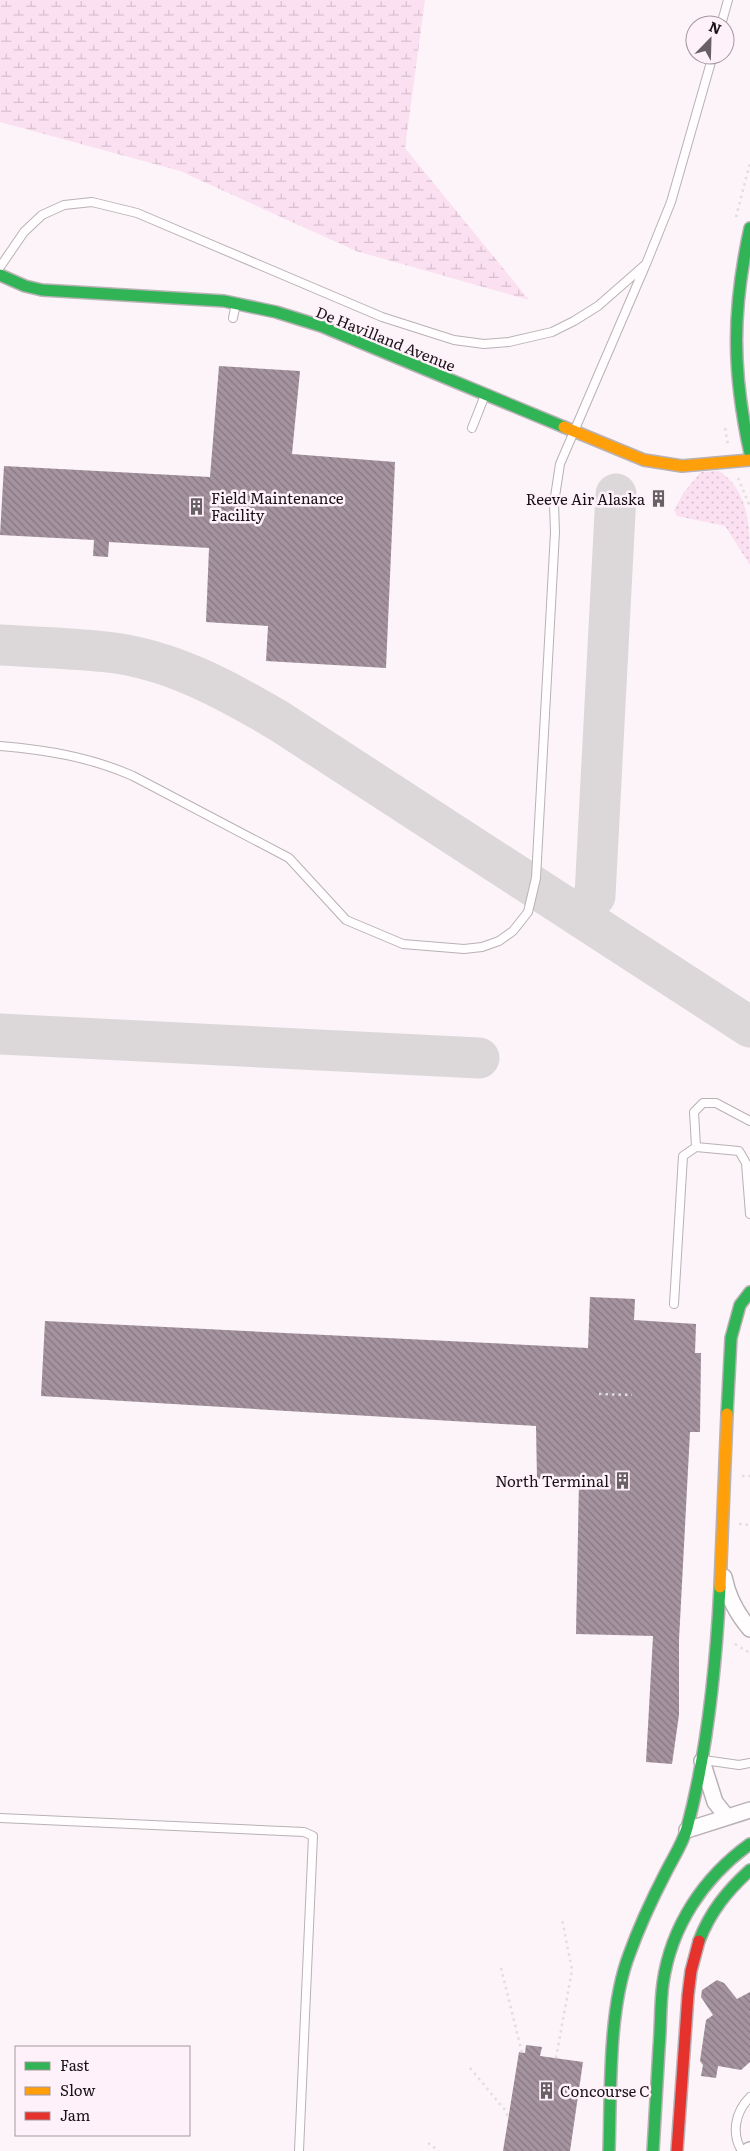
<svg xmlns="http://www.w3.org/2000/svg" width="750" height="2151" font-family="Literata,serif">
	<style>
		.grass { fill: url(#grass-dots) }
		.wetland { fill: url(#wetland-marsh) }
		.lines { fill: none; stroke-linecap: round; stroke-linejoin: round }
		.taxiway { stroke: #dcd8da; stroke-width: 41 }
		.building { fill: url(#building-back-hatch) }
		.lane-casing { stroke: #b8b1b5; stroke-width: 10 }
		.street-casing { stroke: #b8b1b5; stroke-width: 18 }
		.fast-casing { stroke: #b8b1b5; stroke-width: 14 }
		.slow-casing { stroke: #b8b1b5; stroke-width: 14 }
		.jam-casing { stroke: #b8b1b5; stroke-width: 14 }
		.path { stroke: #e0dedf; stroke-width: 2.5; stroke-dasharray: 2.5 4; stroke-linecap: butt }
		.lane { stroke: #fffdfe; stroke-width: 8 }
		.street { stroke: #fffdfe; stroke-width: 15 }
		.fast { stroke: #30b455; stroke-width: 11 }
		.slow { stroke: #ff9f0a; stroke-width: 11 }
		.jam { stroke: #e5322d; stroke-width: 11 }
		.labels { text-anchor: middle; dominant-baseline: central; stroke-width: 5; stroke-linejoin: round; paint-order: stroke }
		.street-label { font-size: 15px; fill: #191116; stroke: #fff1f9 }
		.poi-label { font-size: 15px; fill: #191116; stroke: #fff1f9; text-anchor: start }
	</style>
	<defs>
		<pattern id="grass-dots" width="8" height="8" patternUnits="userSpaceOnUse" patternTransform="scale(1.25)"><rect width="8" height="8" fill="#fbe0f1"/><path d="M2 2h.1M6 6h.1" fill="none" stroke="#d7bfce" stroke-width="1.8" stroke-linecap="round"/></pattern>
		<pattern id="wetland-marsh" width="20" height="14" patternUnits="userSpaceOnUse" patternTransform="scale(1.25)"><rect width="20" height="14" fill="#fbe0f1"/><path d="M1 5h8M5 5V1M11 12h8M15 12V8" fill="none" stroke="#d7bfce"/></pattern>
		<pattern id="building-back-hatch" width="6" height="6" patternUnits="userSpaceOnUse" patternTransform="scale(1.25)"><rect width="6" height="6" fill="#a5949f"/><path d="M-1 5l2 2M0 0l6 6M5-1l2 2" fill="none" stroke="#867781"/></pattern>
	</defs>
	<rect width="100%" height="100%" fill="#fcf4f8"/>
	<path class="grass" d="M 719,471 C 750,491 750,530 750,565 L 725,526 L 677,516 L 674,510 L 684,492 L 701,472 Z"/>
	<path class="wetland" d="M 0,0 L 425,0 L 405,148 L 529,300 L 356,251 L 180,171 L 0,122 Z"/>
	<g class="lines">
		<path class="taxiway" d="M 0,645 C 35,647 71,648 107,652 C 170,659 225,689 279,721 L 750,1027
			M 570,910 L 581,909 L 595,896 L 616,494
			M 0,1034 L 479,1058"/>
	</g>
	<path class="building" d="M 219,366 L 300,371 L 292,454 L 395,462 L 386,668 L 266,661 L 268,626 L 206,622 L 209,548 L 109,542 L 108,557 L 93,556 L 94,540 L 0,535 L 4,466 L 210,477 Z
		M 590,1297 L 635,1299 L 634,1320 L 696,1324 L 695,1353 L 701,1353 L 700,1432 L 690,1432 L 679,1640 L 679,1715 L 672,1764 L 646,1762 L 653,1636 L 576,1634 L 579,1481 L 537,1479 L 536,1426 L 41,1396 L 45,1321 L 588,1348 Z
		M 717,1980 L 724,1983 L 737,1999 L 750,1992 L 750,2062 L 741,2070 L 718,2066 L 716,2078 L 701,2076 L 703,2065 L 700,2061 L 706,2020 L 713,2015 L 701,1997 L 702,1990 Z
		M 526,2045 L 542,2047 L 540,2056 L 583,2062 L 570,2151 L 503,2151 L 519,2052 L 525,2053 Z"/>
	<g class="lines">
		<defs>
			<path id="lane" d="M 721,25 L 728,0
				M 0,267 L 24,232 L 42,215 L 64,205 L 92,202 L 137,213 L 382,317 L 454,340 L 484,344 L 509,342 L 552,332 L 574,321 L 598,306 L 646,264 L 671,202 L 713,55
				M 233,318 L 236,303
				M 472,428 L 485,395
				M 0,746 C 47,750 90,757 133,776 L 289,858 L 346,920 L 403,944 L 464,949 L 482,947 L 499,941 L 513,931 L 528,912 L 536,878 L 555,532 L 554,503 L 560,464 L 646,264
				M 696,1147 L 739,1151 L 746,1163 L 750,1214
				M 674,1304 L 683,1156 L 696,1147 L 694,1112 L 703,1103 L 716,1103 L 750,1121
				M 704,1760 L 739,1765 L 750,1763
				M 0,1818 L 304,1832 L 313,1836 L 299,2151
				M 742,2151 C 731,2134 735,2112 750,2097"/>
			<path id="street" d="M 724,1577 C 728,1597 737,1614 750,1629
				M 702,1761 L 715,1802 L 727,1817
				M 687,1830 L 750,1810
				M 748,2151 L 750,2150"/>
			<path id="fast" d="M 750,228 C 732,310 732,371 750,453
				M 0,275 L 25,286 L 42,290 L 224,301 L 276,312 L 321,326 L 564,427
				M 727,1414 L 731,1338 L 740,1305 L 750,1292
				M 699,1941 C 710,1912 727,1891 750,1870
				M 609,2151 C 611,2092 608,2010 629,1955 C 639,1927 652,1899 666,1872 C 673,1858 683,1843 687,1828 C 708,1750 716,1667 720,1587
				M 653,2151 C 655,2117 657,2082 659,2048 C 661,2026 660,2004 663,1983 C 671,1926 704,1877 750,1844"/>
			<path id="slow" d="M 564,427 L 644,460 L 682,466 L 750,460
				M 720,1587 L 727,1414"/>
			<path id="jam" d="M 677,2151 L 688,1995 L 691,1971 L 699,1941"/>
		</defs>
		<use href="#lane" class="lane-casing"/>
		<use href="#street" class="street-casing"/>
		<use href="#fast" class="fast-casing"/>
		<use href="#slow" class="slow-casing"/>
		<use href="#jam" class="jam-casing"/>
		<path class="path" d="M 736,217 L 750,163
			M 725,428 L 728,445
			M 738,478 L 750,507
			M 599,1394 L 632,1395
			M 742,1476 L 750,1476
			M 739,1524 L 750,1525
			M 735,1644 L 750,1653
			M 501,1968 L 522,2053
			M 556,2058 L 572,1970 L 562,1919
			M 470,2068 L 505,2110 L 508,2117
			M 428,2143 L 439,2151"/>
		<use href="#lane" class="lane"/>
		<use href="#street" class="street"/>
		<use href="#fast" class="fast"/>
		<use href="#slow" class="slow"/>
		<use href="#jam" class="jam"/>
	</g>
	<defs>
		<symbol id="building-bare" viewBox="-9 -9 18 18"><path d="M-4-6H4V6H1V3H-1V6H-4ZM-2.5-4.3h1.7v1.8h-1.7ZM.8-4.3h1.7v1.8H.8ZM-2.5-1h1.7V.8h-1.7ZM.8-1h1.7V.8H.8Z" fill="#686065" stroke="#fff1f9" stroke-width="2.5" paint-order="stroke"/></symbol>
	</defs>
	<g fill-rule="evenodd">
		<use href="#building-bare" x="646" y="486" width="25" height="25"/>
		<use href="#building-bare" x="184" y="494" width="25" height="25"/>
		<use href="#building-bare" x="610" y="1468" width="25" height="25"/>
		<use href="#building-bare" x="534" y="2078" width="25" height="25"/>
	</g>
	<g class="labels">
		<g class="street-label">
			<text transform="translate(386 338) rotate(22)">De Havilland Avenue</text>
		</g>
		<g class="poi-label">
			<text x="211" y="497">Field Maintenance<tspan x="211" dy="17">Facility</tspan></text>
			<text x="645" y="498" text-anchor="end">Reeve Air Alaska</text>
			<text x="609" y="1480" text-anchor="end">North Terminal</text>
			<text x="560" y="2090">Concourse C</text>
		</g>
	</g>
	<rect x="15" y="2046" width="175" height="90" fill="#fff1f9" stroke="#a3979e"/>
	<rect x="25" y="2062" width="25" height="8" fill="#30b455" stroke="#a3979e"/>
	<text x="60" y="2071" font-size="15" fill="#191116">Fast</text>
	<rect x="25" y="2087" width="25" height="8" fill="#ff9f0a" stroke="#a3979e"/>
	<text x="60" y="2096" font-size="15" fill="#191116">Slow</text>
	<rect x="25" y="2112" width="25" height="8" fill="#e5322d" stroke="#a3979e"/>
	<text x="60" y="2121" font-size="15" fill="#191116">Jam</text>
	<g transform="translate(710 40) rotate(23)"><circle r="24" fill="#fff1f9" stroke="#a3979e"/>
	<path d="M0-4L9 19L0 12L-9 19Z" fill="#686065"/>
	<text y="-8" font-size="14" font-weight="bold" text-anchor="middle" fill="#191116">N</text>
	</g>
</svg>
